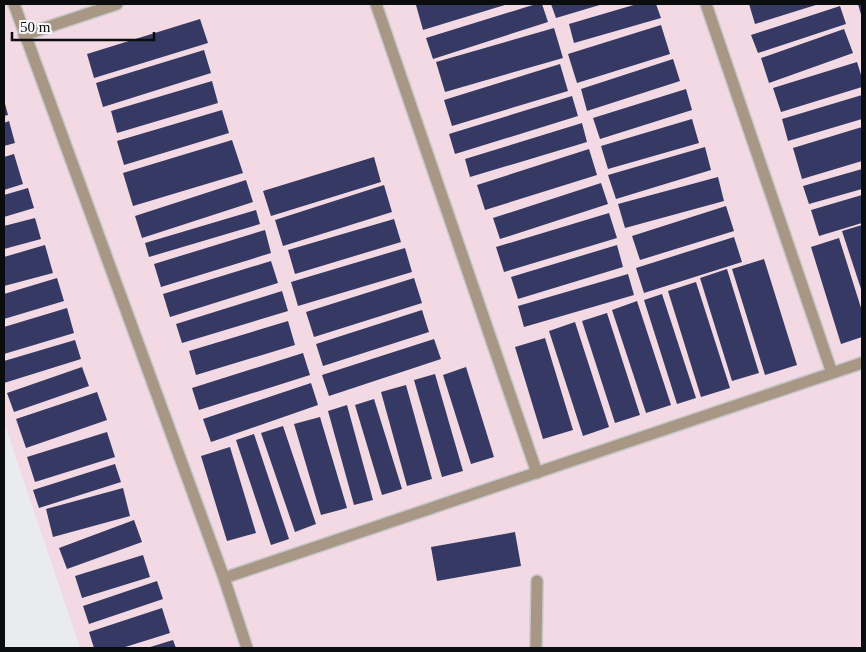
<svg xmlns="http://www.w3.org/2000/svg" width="866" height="652" font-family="'Times New Roman',serif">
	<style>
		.industrial { fill: #f2d9e3 }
		.building { fill: #363964 }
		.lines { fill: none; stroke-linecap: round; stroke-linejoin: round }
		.service-casing { stroke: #c6c7ca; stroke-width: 14 }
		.service { stroke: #a99785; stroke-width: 11 }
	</style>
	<rect width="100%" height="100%" fill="#eaebee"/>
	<path class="industrial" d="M 4,4 L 862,4 L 862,648 L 80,648 L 4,422 Z"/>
	<path class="building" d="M 419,4 L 508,4 L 423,30 L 416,5 Z
		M 536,4 L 542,4 L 548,22 L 433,59 L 426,38 Z
		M 551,4 L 603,4 L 556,18 Z
		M 637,4 L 656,4 L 661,18 L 574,43 L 569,24 Z
		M 749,4 L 819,4 L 755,24 Z
		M 858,4 L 862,4 L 862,18 Z
		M 840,6 L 846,24 L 758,53 L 751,35 Z
		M 200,19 L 208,43 L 94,78 L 87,54 Z
		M 661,25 L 670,54 L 577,83 L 568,54 Z
		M 554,28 L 563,58 L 445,92 L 436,62 Z
		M 844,29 L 853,53 L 769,83 L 761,58 Z
		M 204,50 L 211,73 L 103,107 L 96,83 Z
		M 673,59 L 680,81 L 587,111 L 581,89 Z
		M 857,62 L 862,78 L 862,87 L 781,112 L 773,88 Z
		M 560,64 L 568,91 L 452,126 L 444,100 Z
		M 212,81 L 218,103 L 117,133 L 111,111 Z
		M 686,89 L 692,110 L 600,139 L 593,118 Z
		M 862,95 L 862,119 L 788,141 L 782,119 Z
		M 572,96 L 578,116 L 455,154 L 449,134 Z
		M 4,100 L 8,115 L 4,116 Z
		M 222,110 L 229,133 L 124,165 L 117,141 Z
		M 692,119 L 699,143 L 608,169 L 601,146 Z
		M 9,121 L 15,143 L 4,146 L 4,123 Z
		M 582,123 L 587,142 L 470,177 L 465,159 Z
		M 862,127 L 862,161 L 802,179 L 793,148 Z
		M 232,140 L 243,173 L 133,206 L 123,173 Z
		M 705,147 L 711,170 L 616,199 L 608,175 Z
		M 589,149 L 597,175 L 485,210 L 477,185 Z
		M 14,154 L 23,184 L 4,190 L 4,157 Z
		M 374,157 L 381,182 L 271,216 L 263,191 Z
		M 862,169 L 862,189 L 809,204 L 803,186 Z
		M 718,177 L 724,201 L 625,228 L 618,204 Z
		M 246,180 L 253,202 L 142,238 L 135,216 Z
		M 601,183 L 608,204 L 500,239 L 493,218 Z
		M 384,185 L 392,212 L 283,246 L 275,220 Z
		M 28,188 L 34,208 L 4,217 L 4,195 Z
		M 862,195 L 862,223 L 819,236 L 811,210 Z
		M 726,206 L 734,231 L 640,260 L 632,236 Z
		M 256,210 L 260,224 L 149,257 L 145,243 Z
		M 609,213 L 617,238 L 504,272 L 496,247 Z
		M 35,218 L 41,239 L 4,249 L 4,226 Z
		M 394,219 L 401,242 L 295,274 L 288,250 Z
		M 862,225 L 862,292 L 842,231 Z
		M 265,230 L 271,253 L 161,287 L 154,264 Z
		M 734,237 L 742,262 L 644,293 L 636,268 Z
		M 839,238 L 862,311 L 862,337 L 841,344 L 811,247 Z
		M 45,245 L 53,273 L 4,286 L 4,257 Z
		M 617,245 L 623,267 L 518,299 L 511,277 Z
		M 405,248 L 412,272 L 298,306 L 291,282 Z
		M 764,259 L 797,365 L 765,375 L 732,269 Z
		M 271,261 L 278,283 L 170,317 L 163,294 Z
		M 727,269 L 759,373 L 732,381 L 700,278 Z
		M 628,274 L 634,295 L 524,327 L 518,306 Z
		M 57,278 L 64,301 L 4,319 L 4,294 Z
		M 414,278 L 422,303 L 314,337 L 306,312 Z
		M 696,282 L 730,388 L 701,397 L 668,291 Z
		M 282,291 L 288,311 L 182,343 L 176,324 Z
		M 662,294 L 696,398 L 677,404 L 644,300 Z
		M 637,301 L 671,405 L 646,413 L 612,310 Z
		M 67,308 L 74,333 L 4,354 L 4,327 Z
		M 422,310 L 429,332 L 323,366 L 316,344 Z
		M 607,313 L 640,415 L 615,423 L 582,321 Z
		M 288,321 L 295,345 L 196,375 L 189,351 Z
		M 575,322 L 609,427 L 583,436 L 549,331 Z
		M 545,338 L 573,430 L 543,439 L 515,347 Z
		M 434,339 L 441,359 L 329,396 L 322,375 Z
		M 75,340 L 81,359 L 4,383 L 4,361 Z
		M 303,353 L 310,375 L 199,410 L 192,388 Z
		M 82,367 L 89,386 L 14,412 L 7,393 Z
		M 466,367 L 494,457 L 471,464 L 443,375 Z
		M 435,374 L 463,471 L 442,477 L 414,380 Z
		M 311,383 L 318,405 L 211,442 L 203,419 Z
		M 406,385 L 432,479 L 407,486 L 381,392 Z
		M 97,392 L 107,420 L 26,448 L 16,419 Z
		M 374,399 L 402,489 L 382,495 L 355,405 Z
		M 347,405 L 373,500 L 354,505 L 328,411 Z
		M 320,417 L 347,508 L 321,515 L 294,424 Z
		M 283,426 L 316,524 L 295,532 L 261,433 Z
		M 107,432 L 115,457 L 35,482 L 27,457 Z
		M 254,434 L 289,539 L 271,545 L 236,440 Z
		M 230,447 L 256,533 L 227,541 L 201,456 Z
		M 115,464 L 121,482 L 39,508 L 33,490 Z
		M 123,488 L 130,516 L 53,537 L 46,509 Z
		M 134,520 L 142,542 L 67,569 L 59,548 Z
		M 515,532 L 521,566 L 437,581 L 431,547 Z
		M 143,555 L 150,577 L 82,598 L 75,576 Z
		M 157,581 L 163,599 L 89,624 L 83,606 Z
		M 162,608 L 170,633 L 122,648 L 94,648 L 89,632 Z
		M 173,640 L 176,648 L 147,648 Z"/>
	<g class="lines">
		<defs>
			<path id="service" d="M 14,4 L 224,578 L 862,363
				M 376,4 L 537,473
				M 706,4 L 832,373
				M 24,35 L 117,4
				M 224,578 L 247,648
				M 536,648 L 537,581"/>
		</defs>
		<use href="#service" class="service-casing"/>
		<use href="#service" class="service"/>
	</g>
	<rect width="866" height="652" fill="none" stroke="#0b0c0d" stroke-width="10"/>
	<path d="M12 32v8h142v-8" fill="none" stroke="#0b0c0d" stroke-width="2.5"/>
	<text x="20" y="32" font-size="15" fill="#0b0c0d" stroke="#f7f8fc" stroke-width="4" paint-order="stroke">50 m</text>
</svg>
